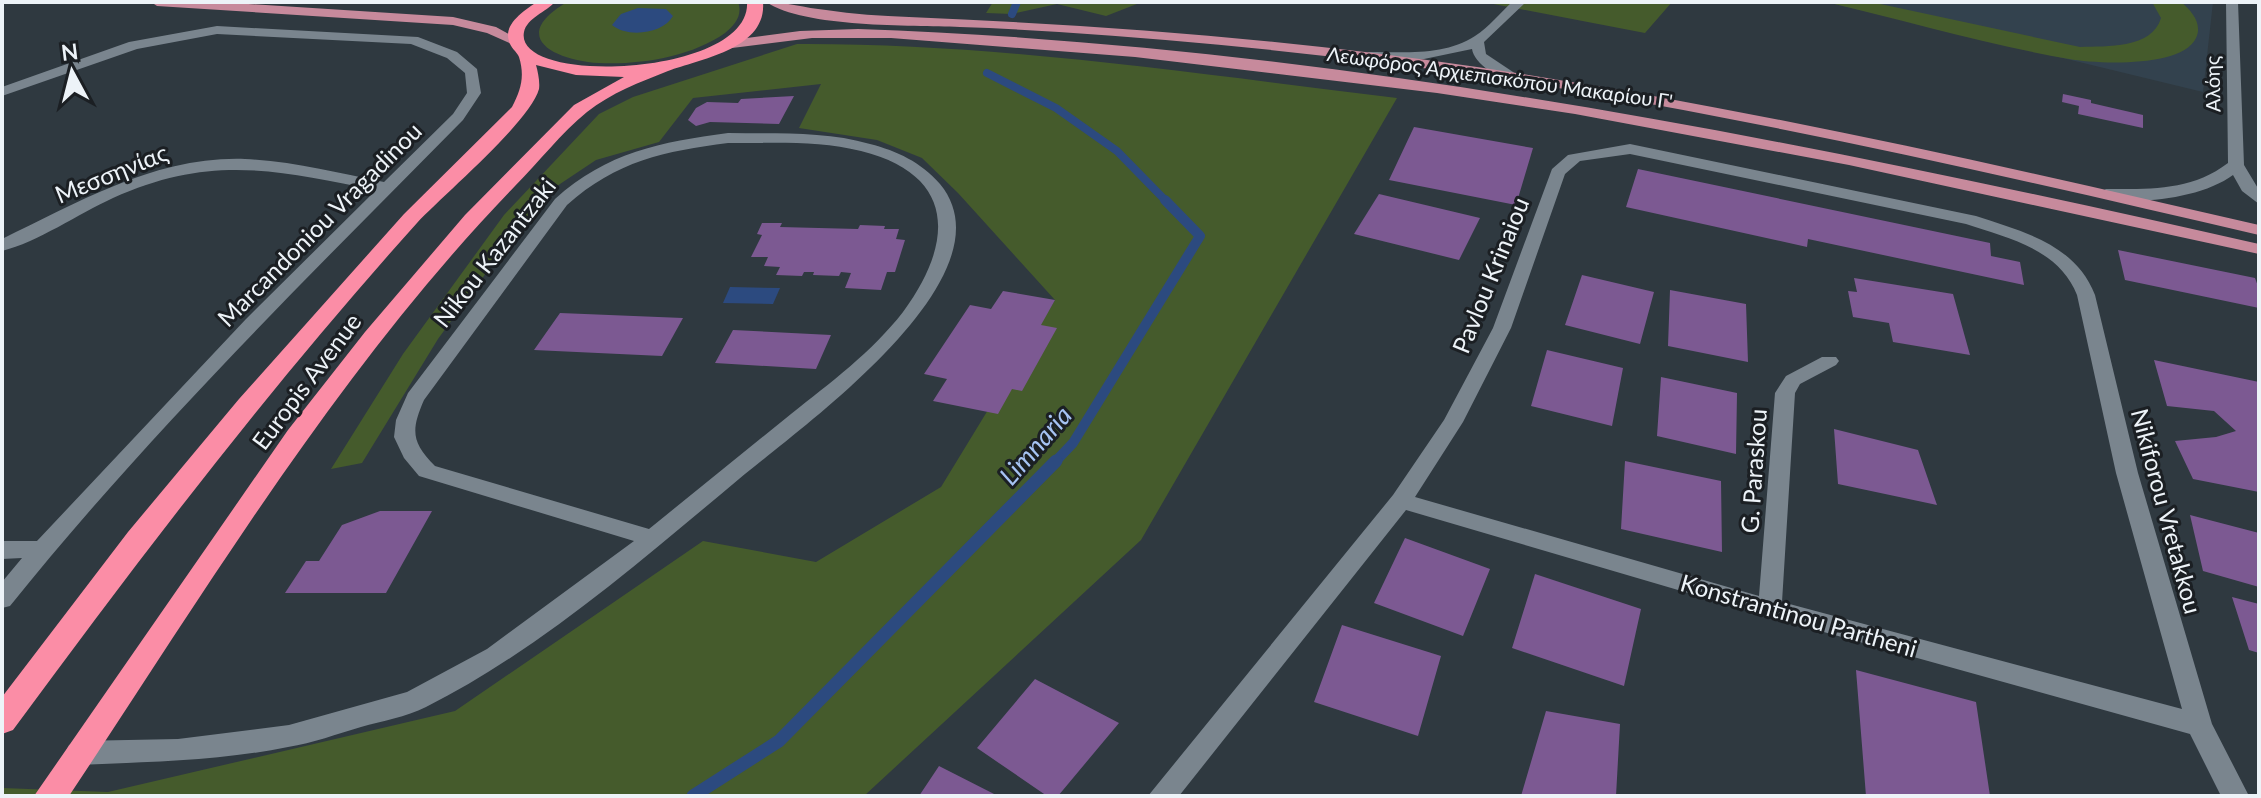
<svg xmlns="http://www.w3.org/2000/svg" width="2261" height="798" font-family="Lato,sans-serif">
	<style>
		.built { fill: #33424e }
		.green { fill: #455b2c }
		.water { fill: #2c4a7f }
		.lines { fill: none; stroke-linecap: round; stroke-linejoin: round }
		.stream-far2 { stroke: #2c4a7f; stroke-width: 8 }
		.stream-far1 { stroke: #2c4a7f; stroke-width: 10 }
		.stream { stroke: #2c4a7f; stroke-width: 13 }
		.building { fill: #7c5992 }
		.street { fill: #7a858e; fill-rule: evenodd }
		.primary { fill: #c78a9c; fill-rule: evenodd }
		.highway { fill: #fb8da6; fill-rule: evenodd }
		.labels { text-anchor: middle; dominant-baseline: central; stroke-width: 6; stroke-linejoin: round; paint-order: stroke }
		.far-street-label { font-size: 20px; fill: #edf3f8; stroke: #1b1f23 }
		.street-label { font-size: 24px; fill: #edf3f8; stroke: #1b1f23 }
		.water-label { font-size: 26px; font-style: italic; fill: #a6c3f3; stroke: #1b1f23 }
	</style>
	<rect width="100%" height="100%" fill="#2f3940"/>
	<path class="built" d="M 1826,2 L 2213,2 L 2203,92 L 2071,60 Z"/>
	<path class="green" d="M 567,2 L 738,2 C 743,15 735,25 725,33 C 691,57 640,65 599,63 C 554,60 508,37 567,2 Z
		M 993,2 L 1142,2 L 1106,16 L 1057,4 L 1012,14 L 986,13 Z
		M 1483,2 L 1672,2 L 1645,33 Z
		M 1826,2 L 1871,2 L 2080,47 C 2107,46 2152,49 2161,18 L 2152,2 L 2181,2 C 2191,10 2203,24 2196,38 C 2182,68 2097,64 2069,59 C 1988,45 1907,21 1826,2 Z
		M 797,44 C 997,43 1198,74 1397,98 L 1141,540 L 864,796 L 2,796 L 2,788 L 108,792 L 455,711 L 703,541 L 816,562 L 941,487 L 1055,300 L 958,193 L 922,158 L 877,140 L 799,128 L 821,84 L 693,98 L 659,142 L 596,160 L 542,196 L 438,339 L 362,463 L 331,469 L 403,354 L 504,215 L 599,114 L 633,97 Z"/>
	<path class="water" d="M 638,8 L 666,9 L 673,16 C 663,34 627,38 612,25 L 621,14 Z
		M 730,287 L 780,288 L 773,304 L 723,303 Z"/>
	<g class="lines">
		<path class="stream-far2" d="M 1012,14 L 1017,2
			M 987,73 L 1056,108 L 1117,151 L 1167,202"/>
		<path class="stream-far1" d="M 1054,463 L 1073,443 L 1200,236 L 1165,200"/>
		<path class="stream" d="M 693,796 L 779,741 L 1056,461"/>
	</g>
	<path class="building" d="M 2063,94 L 2091,100 L 2091,103 L 2143,115 L 2143,128 L 2078,114 L 2079,106 L 2062,102 Z
		M 794,96 L 779,124 L 710,122 L 696,126 L 688,120 L 696,108 L 707,102 L 738,103 L 741,99 Z
		M 1414,127 L 1533,148 L 1516,205 L 1389,180 Z
		M 1638,169 L 1990,243 L 1991,256 L 2020,262 L 2024,285 L 1808,239 L 1807,247 L 1626,207 Z
		M 1379,194 L 1480,218 L 1459,260 L 1354,234 Z
		M 762,223 L 782,223 L 780,227 L 858,229 L 860,225 L 885,226 L 884,229 L 899,229 L 896,239 L 905,240 L 895,272 L 887,272 L 881,290 L 845,288 L 851,273 L 841,272 L 839,276 L 813,275 L 814,272 L 804,272 L 802,276 L 776,275 L 780,267 L 764,266 L 768,257 L 751,257 L 762,235 L 757,234 Z
		M 2118,250 L 2255,278 L 2259,289 L 2259,308 L 2125,280 Z
		M 1582,275 L 1654,292 L 1640,344 L 1565,325 Z
		M 1854,278 L 1953,294 L 1970,355 L 1893,342 L 1889,323 L 1853,317 L 1848,291 L 1857,292 Z
		M 1670,290 L 1746,304 L 1748,362 L 1668,346 Z
		M 1003,291 L 1055,300 L 1041,325 L 1057,328 L 1022,391 L 1012,389 L 998,414 L 933,401 L 947,379 L 924,374 L 970,305 L 991,309 Z
		M 560,313 L 683,318 L 662,356 L 534,350 Z
		M 733,330 L 831,335 L 816,369 L 715,363 Z
		M 1547,350 L 1623,368 L 1612,426 L 1531,406 Z
		M 2154,360 L 2259,382 L 2259,492 L 2193,479 L 2175,441 L 2216,437 L 2236,431 L 2214,411 L 2167,406 Z
		M 1661,377 L 1737,393 L 1736,454 L 1657,436 Z
		M 1834,429 L 1918,450 L 1937,505 L 1838,484 Z
		M 1625,461 L 1721,481 L 1722,552 L 1621,529 Z
		M 380,511 L 432,511 L 386,593 L 285,593 L 306,561 L 319,561 L 342,525 Z
		M 2190,515 L 2259,533 L 2259,587 L 2203,571 Z
		M 1405,538 L 1490,569 L 1463,636 L 1374,603 Z
		M 1535,574 L 1641,609 L 1624,686 L 1512,648 Z
		M 2232,597 L 2259,604 L 2259,653 L 2249,650 Z
		M 1342,625 L 1441,656 L 1418,736 L 1314,702 Z
		M 1856,670 L 1976,702 L 1990,796 L 1866,796 Z
		M 1035,679 L 1119,723 L 1058,796 L 1047,796 L 977,748 Z
		M 1546,711 L 1620,724 L 1616,796 L 1521,796 Z
		M 939,766 L 998,796 L 919,796 Z"/>
	<g class="lines">
		<path class="street" d="M 1512,2 L 1526,2 L 1484,42 L 1486,54 L 1516,74 L 1516,80 C 1501,81 1474,64 1472,49 L 1424,59 L 1369,60 L 1362,56 L 1369,52 C 1404,52 1445,56 1475,36 C 1489,27 1500,13 1512,2 Z
			M 2226,2 L 2238,2 L 2244,165 L 2259,190 L 2259,204 L 2242,191 L 2233,175 C 2202,198 2138,206 2100,197 L 2098,194 L 2106,189 C 2151,189 2191,191 2228,163 Z
			M 217,26 L 418,37 L 457,52 L 477,69 L 481,93 L 463,120 C 308,277 149,433 10,606 L 2,608 L 2,582 L 22,558 L 2,559 L 2,541 L 37,541 L 246,319 L 376,190 C 277,170 210,154 113,198 C 78,214 38,242 2,251 L 2,239 C 79,202 156,156 245,159 C 292,161 338,173 384,182 L 453,114 L 467,93 L 465,73 L 447,58 L 411,44 L 217,34 L 137,49 L 2,96 L 2,87 L 129,42 Z
			M 728,133 C 775,134 825,131 870,144 C 897,151 921,162 940,184 C 1016,276 800,428 739,479 C 643,559 538,651 426,707 C 406,717 382,721 361,727 C 337,734 313,743 288,747 C 219,761 148,762 78,765 L 69,761 L 65,753 L 69,745 L 78,741 L 178,739 L 289,725 L 407,692 L 487,649 L 634,541 L 419,476 L 404,458 L 394,437 L 396,420 L 408,393 L 555,199 C 607,152 661,142 728,133 ZM 728,143 C 772,143 818,140 861,151 C 957,175 954,243 903,312 C 872,352 830,383 791,414 C 744,452 697,490 649,529 L 435,466 C 411,442 411,430 424,400 L 567,205 C 616,161 665,151 728,143 Z
			M 1630,144 L 1976,216 C 2024,232 2075,244 2095,295 L 2138,473 L 2212,724 L 2249,796 L 2221,796 L 2190,734 L 1770,617 L 1406,510 L 1179,796 L 1148,796 L 1393,495 L 1444,420 L 1493,328 L 1552,169 L 1568,155 ZM 1630,154 L 1966,224 C 2008,238 2059,249 2077,295 L 2116,473 L 2182,709 L 1782,602 L 1795,393 L 1800,384 L 1836,365 L 1839,361 L 1836,357 L 1822,357 L 1786,376 L 1775,393 L 1759,596 L 1415,497 L 1463,422 L 1511,328 L 1565,174 L 1580,161 Z"/>
		<path class="primary" d="M 151,2 L 217,2 L 453,17 L 496,27 L 523,42 L 516,46 L 487,33 L 453,25 L 157,6 Z
			M 766,2 C 786,2 805,8 826,10 C 853,14 881,16 909,17 C 1099,25 1289,39 1477,67 C 1740,106 2000,165 2259,225 L 2259,235 C 2037,183 1814,132 1589,93 C 1413,63 1236,44 1059,32 C 1026,30 993,28 960,27 C 911,25 805,28 766,2 Z
			M 858,29 C 1331,45 1799,140 2259,244 L 2259,254 L 1849,165 L 1575,114 L 1437,93 L 1135,57 L 891,38 L 812,38 L 724,49 L 717,45 L 724,41 L 800,31 Z"/>
		<path class="highway" d="M 537,2 L 555,2 C 546,12 527,18 524,32 C 513,87 752,76 747,2 L 763,2 C 767,49 700,59 668,71 C 640,82 611,93 587,112 C 561,133 539,162 515,186 C 340,367 208,587 69,796 L 34,796 L 288,430 L 365,332 L 465,215 L 574,105 L 624,77 L 576,75 L 536,65 C 538,72 540,82 539,89 C 530,122 444,194 417,223 C 272,384 141,556 13,730 L 2,734 L 2,697 L 128,532 L 239,399 L 404,214 L 512,107 C 521,90 525,76 519,57 C 517,52 510,47 509,41 C 503,24 525,10 537,2 Z"/>
	</g>
	<g class="labels">
		<g class="far-street-label">
			<text transform="translate(1500 77) rotate(8)">Λεωφόρος Αρχιεπισκόπου Μακαρίου Γ'</text>
			<text transform="translate(2212 84) rotate(-91)">Αλόης</text>
		</g>
		<g class="street-label">
			<text transform="translate(111 173) rotate(-22)">Μεσσηνίας</text>
			<text transform="translate(319 224) rotate(-45)">Marcandoniou Vragadinou</text>
			<text transform="translate(494 252) rotate(-52)">Nikou Kazantzaki</text>
			<text transform="translate(1490 275) rotate(-68)">Pavlou Krinaiou</text>
			<text transform="translate(306 381) rotate(-53)">Europis Avenue</text>
			<text transform="translate(1753 471) rotate(-86)">G. Paraskou</text>
			<text transform="translate(2167 511) rotate(75)">Nikiforou Vretakkou</text>
			<text transform="translate(1799 615) rotate(16)">Konstrantinou Partheni</text>
		</g>
		<g class="water-label">
			<text transform="translate(1035 445) rotate(-49)">Limnaria</text>
		</g>
	</g>
	<rect width="2261" height="798" fill="none" stroke="#edf3f8" stroke-width="8"/>
	<g transform="translate(72 72) rotate(353)" stroke="#1b1f23" stroke-width="6" paint-order="stroke">
	<path d="M0-6L14 30L0 20L-14 30Z" fill="#edf3f8"/>
	<text y="-12" font-size="22" font-weight="bold" text-anchor="middle" fill="#edf3f8">N</text>
	</g>
</svg>
